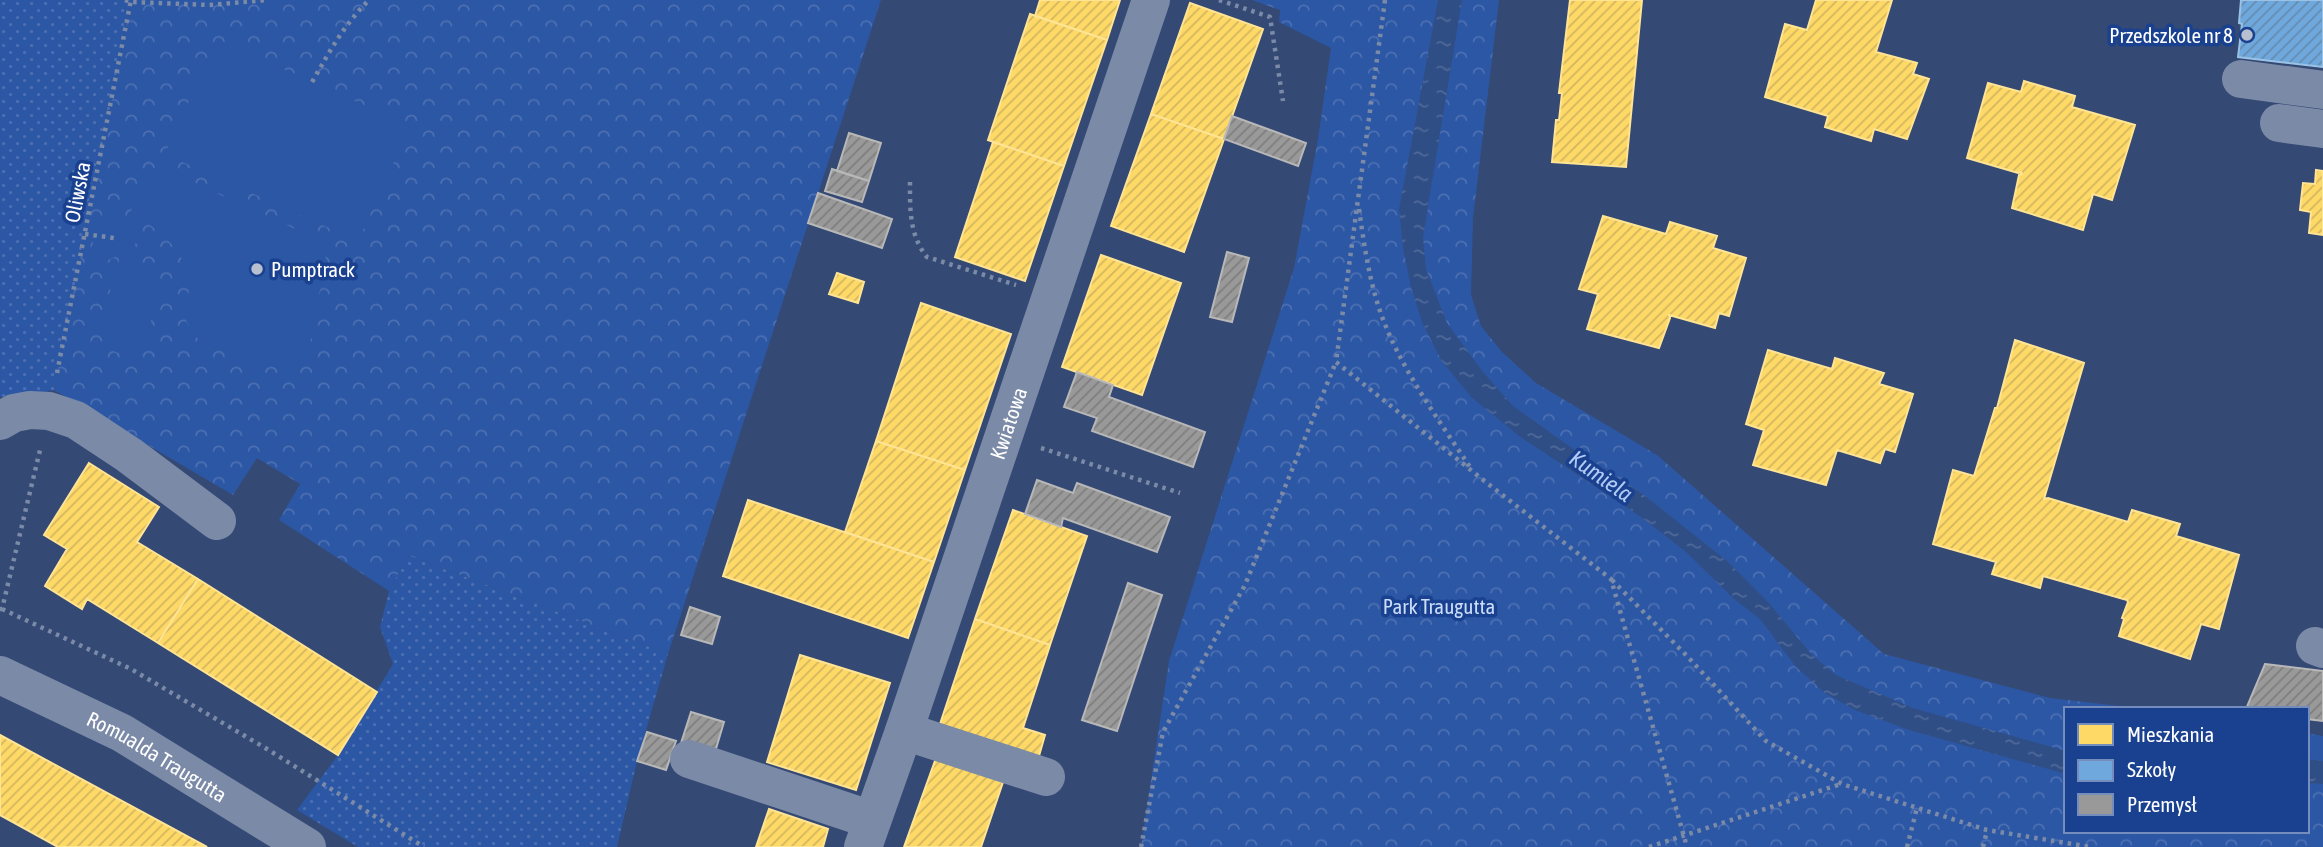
<svg xmlns="http://www.w3.org/2000/svg" width="2323" height="847" font-family="'Asap Condensed',sans-serif">
	<style>
		.grass { fill: url(#grass-dots) }
		.forest { fill: url(#forest-crowns) }
		.garden { fill: #2c57a5 }
		.water { fill: url(#water-ripples) }
		.homes { fill: url(#homes-hatch); stroke: #ffe494; stroke-width: 2 }
		.schools { fill: url(#schools-hatch); stroke: #9ac2e6; stroke-width: 2 }
		.industry { fill: url(#industry-hatch); stroke: #b8b8b8; stroke-width: 2 }
		.lines { fill: none; stroke-linecap: round; stroke-linejoin: round }
		.path { stroke: #7b8aa7; stroke-width: 4.5; stroke-dasharray: 3.5 5; stroke-linecap: butt }
		.minor { stroke: #7b8aa7; stroke-width: 38 }
		.poi-dot { fill: #b8bfce; stroke: #19418f; stroke-width: 2.5 }
		.labels { text-anchor: middle; dominant-baseline: central; stroke-width: 7; stroke-linejoin: round; paint-order: stroke }
		.poi-label { font-size: 21px; fill: #fff; stroke: #19418f; text-anchor: end }
		.street-label { font-size: 21px; fill: #fff; stroke: #19418f }
		.park-label { font-size: 21px; fill: #ccddfb; stroke: #19418f }
		.water-label { font-size: 23px; font-style: italic; fill: #b2caf6; stroke: #19418f }
	</style>
	<defs>
		<pattern id="grass-dots" width="8" height="8" patternUnits="userSpaceOnUse" patternTransform="scale(1.75)"><rect width="8" height="8" fill="#2c57a5"/><path d="M2 2h.1M6 6h.1" fill="none" stroke="#4c70b2" stroke-width="1.8" stroke-linecap="round"/></pattern>
		<pattern id="forest-crowns" width="20" height="18" patternUnits="userSpaceOnUse" patternTransform="scale(1.75)"><rect width="20" height="18" fill="#2c57a5"/><path d="M2 6a3 3 0 1 1 6 0M12 15a3 3 0 1 1 6 0" fill="none" stroke="#4c70b2"/></pattern>
		<pattern id="water-ripples" width="26" height="14" patternUnits="userSpaceOnUse" patternTransform="scale(1.75)"><rect width="26" height="14" fill="#304e86"/><path d="M2 4q2-2 4 0t4 0M15 11q2-2 4 0t4 0" fill="none" stroke="#4f6998"/></pattern>
		<pattern id="homes-hatch" width="6" height="6" patternUnits="userSpaceOnUse" patternTransform="scale(1.75)"><rect width="6" height="6" fill="#ffd966"/><path d="M-1 1l2-2M0 6l6-6M5 7l2-2" fill="none" stroke="#d2b660"/></pattern>
		<pattern id="schools-hatch" width="6" height="6" patternUnits="userSpaceOnUse" patternTransform="scale(1.75)"><rect width="6" height="6" fill="#6fa8dc"/><path d="M-1 1l2-2M0 6l6-6M5 7l2-2" fill="none" stroke="#648cb1"/></pattern>
		<pattern id="industry-hatch" width="6" height="6" patternUnits="userSpaceOnUse" patternTransform="scale(1.75)"><rect width="6" height="6" fill="#999"/><path d="M-1 1l2-2M0 6l6-6M5 7l2-2" fill="none" stroke="#7e7e7e"/></pattern>
	</defs>
	<rect width="100%" height="100%" fill="#344974"/>
	<path class="grass" d="M 0,0 L 125,0 L 131,2 L 54,390 L 25,396 L 0,397 Z
		M 408,555 L 668,654 L 637,761 L 617,847 L 358,847 L 297,810 L 338,755 L 393,664 L 380,627 L 389,591 Z"/>
	<path class="forest" d="M 125,0 L 881,0 L 668,654 L 408,555 L 389,591 L 279,520 L 300,484 L 257,458 L 233,495 L 54,390 L 131,3 Z
		M 1252,0 L 1499,0 L 1473,218 L 1471,295 L 1481,326 L 1502,352 L 1536,383 L 1657,455 L 1884,654 L 2050,698 L 2145,709 L 2066,709 L 2066,831 L 2307,831 L 2307,733 L 2323,736 L 2323,847 L 1141,847 L 1169,661 L 1294,268 L 1318,139 L 1331,48 L 1279,22 L 1280,10 Z"/>
	<path class="garden" d="M 217,39 L 410,126 L 358,241 L 165,154 Z
		M 160,167 C 175,169 182,176 194,182 C 221,196 250,208 277,221 C 288,226 301,231 311,238 C 315,240 320,245 322,249 C 333,268 321,283 317,300 C 310,328 317,372 275,367 L 208,345 L 194,336 L 186,320 L 189,289 L 186,267 L 176,248 L 144,219 L 127,230 L 138,234 L 134,249 L 136,266 C 141,268 146,270 150,274 C 161,288 151,335 139,347 C 134,352 126,355 119,353 C 110,351 103,342 102,334 C 101,318 116,271 121,254 L 87,270 L 99,215 L 117,225 C 122,220 131,213 133,207 C 139,187 131,173 160,167 Z"/>
	<path class="water" d="M 1438,0 L 1462,0 L 1423,237 L 1426,269 L 1447,323 L 1483,372 L 1513,406 L 1572,448 L 1644,495 L 1727,561 L 1768,602 L 1812,655 L 1836,675 L 1913,708 L 2066,751 L 2066,774 L 1909,730 L 1855,710 L 1825,693 L 1796,667 L 1760,619 L 1734,599 L 1686,552 L 1641,517 L 1519,436 L 1471,397 L 1441,360 L 1422,322 L 1411,287 L 1403,248 L 1399,209 Z
		M 2307,759 L 2323,761 L 2323,784 L 2307,783 Z"/>
	<path class="homes" d="M 1040,0 L 1120,0 L 1107,40 L 1035,16 Z
		M 1570,0 L 1642,0 L 1626,167 L 1552,162 L 1556,120 L 1559,120 L 1562,93 L 1559,93 Z
		M 1816,0 L 1892,0 L 1876,52 L 1917,63 L 1913,74 L 1929,79 L 1907,139 L 1874,129 L 1871,141 L 1825,127 L 1828,116 L 1765,97 L 1785,24 L 1807,30 Z
		M 1190,3 L 1263,29 L 1224,139 L 1151,114 Z
		M 1030,14 L 1107,40 L 1064,166 L 988,140 Z
		M 2024,81 L 2075,96 L 2072,107 L 2135,125 L 2112,200 L 2093,194 L 2083,230 L 2012,208 L 2019,175 L 2022,174 L 2021,172 L 2018,173 L 1967,158 L 1988,83 L 2021,92 Z
		M 1151,114 L 1224,139 L 1184,252 L 1111,226 Z
		M 993,142 L 1064,166 L 1025,281 L 955,257 Z
		M 2316,170 L 2323,171 L 2323,235 L 2309,233 L 2311,212 L 2300,210 L 2303,183 L 2315,184 Z
		M 1603,216 L 1666,234 L 1670,222 L 1717,236 L 1713,248 L 1746,258 L 1729,316 L 1719,313 L 1715,328 L 1669,315 L 1670,318 L 1659,348 L 1587,329 L 1598,294 L 1579,289 Z
		M 1101,255 L 1181,283 L 1142,395 L 1062,367 Z
		M 837,273 L 864,282 L 858,303 L 829,294 Z
		M 921,303 L 1011,334 L 965,470 L 876,441 Z
		M 2015,340 L 2084,363 L 2044,499 L 2048,498 L 2128,522 L 2132,510 L 2180,524 L 2176,536 L 2239,555 L 2219,629 L 2201,624 L 2190,659 L 2119,636 L 2124,619 L 2122,618 L 2128,602 L 2127,600 L 2043,576 L 2040,588 L 1992,574 L 1996,562 L 1933,544 L 1953,470 L 1974,476 L 1995,408 L 1997,408 Z
		M 1768,350 L 1832,369 L 1835,358 L 1884,373 L 1879,384 L 1913,394 L 1895,452 L 1885,449 L 1880,463 L 1837,450 L 1826,485 L 1753,465 L 1764,430 L 1746,424 Z
		M 876,441 L 965,470 L 934,562 L 845,532 Z
		M 89,463 L 159,507 L 137,542 L 198,579 L 158,643 L 87,599 L 82,609 L 45,586 L 67,549 L 44,535 Z
		M 748,500 L 934,562 L 908,638 L 723,576 Z
		M 1013,510 L 1087,536 L 1050,645 L 975,619 Z
		M 198,579 L 377,692 L 338,755 L 158,643 Z
		M 975,619 L 1050,645 L 1023,728 L 1045,735 L 1037,763 L 938,730 Z
		M 800,655 L 890,683 L 856,790 L 767,762 Z
		M 0,735 L 207,847 L 58,847 L 0,815 Z
		M 936,758 L 1003,782 L 981,847 L 904,847 Z
		M 769,809 L 828,829 L 823,847 L 756,847 Z"/>
	<path class="schools" d="M 2241,0 L 2323,0 L 2323,67 L 2238,57 L 2242,24 L 2239,23 Z"/>
	<path class="industry" d="M 1232,116 L 1306,143 L 1298,166 L 1224,139 Z
		M 849,133 L 881,143 L 869,181 L 837,171 Z
		M 832,169 L 869,181 L 862,202 L 825,191 Z
		M 818,193 L 892,219 L 882,248 L 808,223 Z
		M 1227,252 L 1249,258 L 1232,322 L 1210,317 Z
		M 1077,372 L 1113,385 L 1109,397 L 1205,432 L 1193,467 L 1092,431 L 1097,418 L 1064,407 Z
		M 1037,480 L 1073,493 L 1077,483 L 1170,517 L 1157,552 L 1063,518 L 1061,527 L 1025,514 Z
		M 1128,583 L 1162,595 L 1117,731 L 1082,720 Z
		M 690,607 L 720,617 L 712,644 L 681,635 Z
		M 2265,664 L 2323,671 L 2323,721 L 2307,719 L 2307,709 L 2246,709 Z
		M 691,712 L 724,722 L 715,752 L 681,743 Z
		M 647,732 L 676,741 L 666,770 L 637,761 Z"/>
	<g class="lines">
		<path class="path" d="M 125,0 L 131,2 L 209,5 L 266,0
			M 1219,0 L 1270,17 L 1283,101
			M 1385,0 L 1336,362 L 1487,483 L 1611,579 L 1687,847
			M 312,82 C 330,51 343,26 369,0
			M 910,182 C 910,208 909,235 927,257 L 1016,285
			M 1359,209 C 1364,244 1369,280 1381,314 C 1401,369 1438,419 1470,467
			M 85,234 L 114,238
			M 57,373 L 131,0
			M 1041,448 L 1180,493
			M 1612,580 L 1686,655 L 1766,741 L 1842,784 L 1987,830 L 2091,847
			M 0,609 L 2,609 L 40,450
			M 2,609 L 131,669 L 267,749 L 424,847
			M 1141,847 L 1163,732 L 1245,585 L 1336,362
			M 1649,847 L 1841,784
			M 1907,847 L 1917,808
			M 1983,847 L 1987,831"/>
		<g class="minor">
			<path d="M 2241,79 L 2323,90"/>
			<path d="M 2279,123 L 2323,129"/>
			<path d="M 0,421 L 14,413 L 30,410 L 49,411 L 76,420 L 129,455 L 217,521"/>
			<path d="M 2315,646 L 2323,649"/>
			<path id="s1" d="M 0,675 L 122,733 L 307,847"/>
			<path d="M 904,731 L 1046,777"/>
			<path d="M 689,759 L 872,820"/>
			<path id="s2" d="M 863,847 L 904,731 L 1151,0"/>
		</g>
	</g>
	<g class="poi-dot">
		<circle cx="2247" cy="35" r="7"/>
		<circle cx="257" cy="269" r="7"/>
	</g>
	<g class="labels">
		<g class="poi-label">
			<text x="2233" y="35">Przedszkole nr 8</text>
			<text x="271" y="269" text-anchor="start">Pumptrack</text>
		</g>
		<g class="street-label">
			<text transform="translate(77 192) rotate(-79)">Oliwska</text>
			<text stroke="none"><textPath href="#s2" startOffset="448">Kwiatowa</textPath></text>
			<text stroke="none"><textPath href="#s1" startOffset="177">Romualda Traugutta</textPath></text>
		</g>
		<g class="park-label">
			<text x="1439" y="606">Park Traugutta</text>
		</g>
		<g class="water-label">
			<text transform="translate(1601 476) rotate(35)">Kumiela</text>
		</g>
	</g>
	<rect x="2064" y="707" width="245" height="126" fill="#19418f" stroke="#758dbc" stroke-width="2"/>
	<rect x="2078" y="724" width="35" height="21" fill="#ffd966" stroke="#758dbc" stroke-width="2"/>
	<text x="2127" y="742" font-size="21" fill="#ffffff">Mieszkania</text>
	<rect x="2078" y="760" width="35" height="21" fill="#6fa8dc" stroke="#758dbc" stroke-width="2"/>
	<text x="2127" y="777" font-size="21" fill="#ffffff">Szkoły</text>
	<rect x="2078" y="794" width="35" height="21" fill="#999999" stroke="#758dbc" stroke-width="2"/>
	<text x="2127" y="812" font-size="21" fill="#ffffff">Przemysł</text>
</svg>
